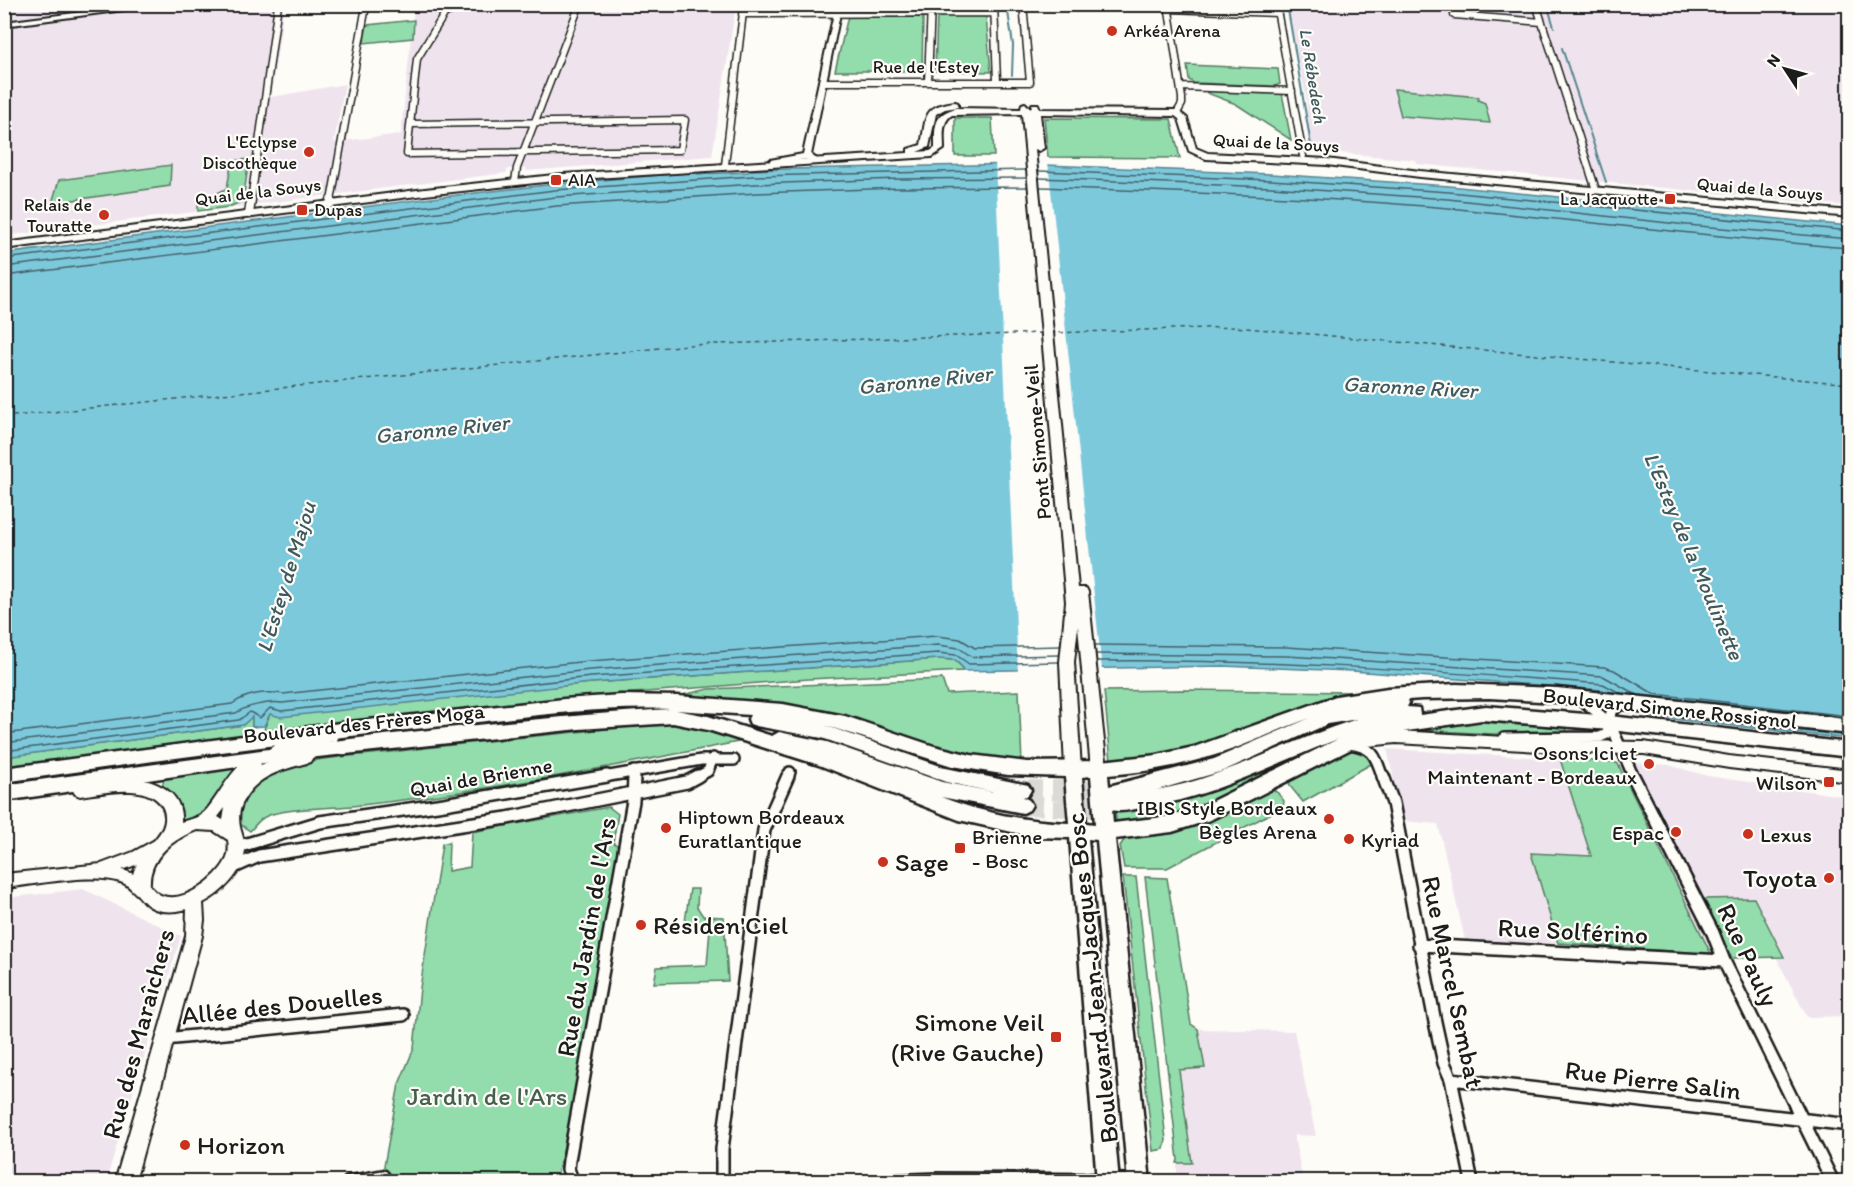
<svg xmlns="http://www.w3.org/2000/svg" width="1854" height="1186" font-family="Itim,sans-serif">
	<style>
		.built { fill: #efe4ee }
		.green { fill: #93dcab; stroke: #587c64; stroke-width: 1.5 }
		.water { fill: #7dc9dc; stroke: #56848f; stroke-width: 1.5 }
		.pier { fill: #fdfcf7 }
		.lines { fill: none; stroke-linecap: round; stroke-linejoin: round }
		.shore { stroke: #436169; stroke-width: 1.5 }
		.stream { stroke: #56848f; stroke-width: 2 }
		.ferry { stroke: #3e595f; stroke-width: 1.5; stroke-dasharray: 4.5 4; stroke-linecap: butt }
		.primary-tunnel { stroke: #dbdad6; stroke-width: 20; stroke-dasharray: 20 10; stroke-linecap: butt }
		.minor-far3-casing { stroke: #1c1c1c; stroke-width: 9 }
		.minor-far2-casing { stroke: #1c1c1c; stroke-width: 11 }
		.minor-far1-casing { stroke: #1c1c1c; stroke-width: 14 }
		.minor-casing { stroke: #1c1c1c; stroke-width: 16 }
		.tertiary-casing { stroke: #1c1c1c; stroke-width: 4 }
		.secondary-casing { stroke: #1c1c1c; stroke-width: 4 }
		.primary-casing { stroke: #1c1c1c; stroke-width: 5 }
		.minor-far3 { stroke: #fdfcf7; stroke-width: 6 }
		.minor-far2 { stroke: #fdfcf7; stroke-width: 8 }
		.minor-far1 { stroke: #fdfcf7; stroke-width: 9 }
		.minor { stroke: #fdfcf7; stroke-width: 11 }
		.tertiary { fill: #fdfcf7; fill-rule: evenodd }
		.secondary { fill: #fdfcf7; fill-rule: evenodd }
		.primary { fill: #fdfcf7; fill-rule: evenodd }
		.poi-dot { fill: #c8321e; stroke: #fdfcf7; stroke-width: 2 }
		.labels { text-anchor: middle; dominant-baseline: central; stroke-width: 4.5; stroke-linejoin: round; paint-order: stroke }
		.far-poi-label { font-size: 18px; fill: #1c1c1c; stroke: #fdfcf7; text-anchor: start }
		.far-street-label { font-size: 18px; fill: #1c1c1c; stroke: #fdfcf7 }
		.far-water-label { font-size: 18px; font-style: italic; fill: #3e595f; stroke: #fdfcf7 }
		.street-label { font-size: 21px; fill: #1c1c1c; stroke: #fdfcf7 }
		.poi-label { font-size: 21px; fill: #1c1c1c; stroke: #fdfcf7; text-anchor: end }
		.water-label { font-size: 22px; font-style: italic; fill: #3e595f; stroke: #fdfcf7 }
		.near-poi-label { font-size: 26px; fill: #1c1c1c; stroke: #fdfcf7; text-anchor: start }
		.near-street-label { font-size: 26px; fill: #1c1c1c; stroke: #fdfcf7 }
		.near-park-label { font-size: 26px; fill: #465f4e; stroke: #fdfcf7 }
	</style>
	<rect width="100%" height="100%" fill="#fdfcf7"/>
	<filter id="ink" filterUnits="userSpaceOnUse"><feTurbulence type="fractalNoise" baseFrequency=".0167" numOctaves="2"/><feDisplacementMap in="SourceGraphic" scale="12" xChannelSelector="R" yChannelSelector="G"/><feConvolveMatrix kernelMatrix="1 2 1 2 8 2 1 2 1" color-interpolation-filters="sRGB"/></filter>
	<g filter="url(#ink)">
		<path class="built" d="M 458,4 L 736,5 L 712,156 L 526,171 L 527,168 L 508,169 L 506,173 L 5,236 L 4,5 L 284,5 L 271,97 L 345,84 L 334,142 L 401,134 L 414,6 L 435,5 L 436,12 Z
			M 1287,5 L 1833,5 L 1849,25 L 1849,206 L 1417,164 L 1416,160 L 1308,150 L 1307,102 Z
			M 1387,749 L 1669,765 L 1708,776 L 1849,797 L 1849,1016 L 1807,1017 L 1776,957 L 1732,958 L 1711,954 L 1558,943 L 1465,940 L 1438,824 L 1403,821 Z
			M 83,889 L 181,936 L 106,1181 L 5,1181 L 5,898 Z
			M 1198,1029 L 1294,1031 L 1316,1136 L 1294,1135 L 1303,1181 L 1177,1181 L 1177,1163 L 1192,1162 L 1179,1069 L 1205,1068 Z"/>
		<path class="green" d="M 842,5 L 928,5 L 928,11 L 841,11 Z
			M 934,5 L 991,5 L 991,10 L 934,11 Z
			M 848,16 L 923,16 L 922,71 L 835,71 Z
			M 937,16 L 986,16 L 991,72 L 935,71 Z
			M 414,20 L 413,38 L 364,43 L 367,25 Z
			M 1187,65 L 1278,69 L 1280,84 L 1275,86 L 1194,83 L 1189,80 Z
			M 1394,89 L 1479,97 L 1478,100 L 1485,103 L 1490,123 L 1401,116 Z
			M 1206,90 L 1282,93 L 1291,140 L 1236,104 L 1207,93 Z
			M 955,118 L 992,118 L 994,156 L 955,156 Z
			M 1044,118 L 1171,119 L 1180,158 L 1048,157 Z
			M 249,159 L 243,201 L 229,207 L 198,211 L 198,204 L 227,188 L 232,161 Z
			M 171,165 L 170,186 L 52,203 L 59,180 Z
			M 938,659 L 954,660 L 962,667 L 962,671 L 809,679 L 596,696 L 263,732 L 270,714 L 591,683 Z
			M 942,679 L 947,694 L 1019,691 L 1022,765 L 969,758 L 834,717 L 741,700 L 673,697 L 709,689 Z
			M 1182,690 L 1360,692 L 1323,699 L 1198,747 L 1172,753 L 1111,761 L 1104,691 Z
			M 252,716 L 252,727 L 248,734 L 5,768 L 4,757 L 243,725 Z
			M 1468,721 L 1566,728 L 1568,734 L 1512,735 L 1419,730 L 1417,727 Z
			M 663,724 C 690,723 715,729 738,742 C 610,767 482,792 352,806 C 332,808 278,808 263,818 C 258,821 254,827 250,831 L 240,824 C 238,808 243,790 258,780 C 291,757 351,757 391,752 C 481,741 572,732 663,724 Z
			M 1343,736 L 1208,805 L 1168,817 L 1117,824 L 1115,812 L 1160,805 L 1205,794 Z
			M 1353,747 L 1365,752 L 1372,759 L 1373,763 L 1303,802 L 1290,786 L 1289,781 L 1345,749 Z
			M 1560,759 L 1614,762 L 1618,764 L 1711,954 L 1558,943 L 1531,853 L 1591,856 Z
			M 243,767 L 205,811 L 179,823 L 168,794 L 162,787 L 164,779 Z
			M 1269,790 L 1277,792 L 1284,801 L 1283,807 L 1167,868 L 1124,868 L 1120,846 L 1126,837 Z
			M 609,807 L 618,814 L 613,842 L 618,846 L 572,1111 L 556,1181 L 381,1182 L 399,1084 L 414,1048 L 420,988 L 442,844 L 449,842 L 448,871 L 470,867 L 472,832 Z
			M 1123,877 L 1136,877 L 1166,1140 L 1164,1149 L 1153,1151 Z
			M 1145,877 L 1167,878 L 1191,1024 L 1198,1029 L 1205,1068 L 1179,1070 L 1192,1163 L 1177,1163 L 1178,1160 Z
			M 690,889 L 698,889 L 697,907 L 703,916 L 724,917 L 728,981 L 654,983 L 657,967 L 707,965 L 710,928 L 684,928 Z
			M 1754,898 L 1784,957 L 1732,958 L 1703,899 Z"/>
		<path class="water" d="M 1021,164 L 1271,174 L 1449,186 L 1849,226 L 1849,739 L 1646,716 L 1603,690 L 1352,671 L 1222,666 L 962,671 L 962,667 L 955,660 L 938,659 L 591,683 L 280,717 L 270,714 L 264,726 L 252,727 L 252,717 L 243,725 L 5,757 L 4,254 L 424,199 L 555,184 L 697,172 L 698,174 L 748,172 L 749,170 Z"/>
		<path class="pier" d="M 995,161 L 1048,162 L 1102,670 L 1018,672 Z"/>
		<g class="lines">
			<path class="shore" d="M 1039,171 L 1271,180 L 1449,192 L 1850,231
				M 1039,178 L 1271,187 L 1448,199 L 1687,225 L 1850,239
				M 1040,187 C 1176,192 1312,196 1448,208 C 1582,221 1716,237 1850,248
				M 4,259 L 555,190 L 753,176 L 1026,170
				M 4,267 L 556,197 L 755,184 L 899,179 L 1026,178
				M 4,276 L 557,206 L 757,193 L 900,188 L 1027,187
				M 1095,645 L 1286,647 L 1604,667 L 1614,670 L 1654,694 L 1850,716
				M 1096,654 L 1287,656 L 1603,676 L 1637,695
				M 1097,661 C 1266,659 1434,671 1603,684 L 1620,693
				M 4,734 L 232,704 C 247,694 265,691 283,694 L 589,661 L 937,636 L 960,639 L 975,648 L 1060,646
				M 4,743 L 236,713 C 245,706 271,701 282,703 L 590,670 L 938,645 L 959,648 L 972,657 L 1059,655
				M 4,751 L 239,720 L 250,712 L 260,718 L 270,708 L 281,711 L 591,677 L 938,653 L 956,655 L 969,664 L 1059,662"/>
			<path class="stream" d="M 1008,4 L 1008,7
				M 1287,4 L 1312,151
				M 1547,4 L 1554,27
				M 1008,12 L 1013,45 L 1012,75
				M 1562,48 L 1606,182"/>
			<path class="ferry" d="M 1051,333 L 1235,327 L 1850,384
				M 4,417 L 688,345 L 1044,333"/>
			<path class="primary-tunnel" d="M 1022,790 L 1112,791
				M 1023,805 L 1092,808 L 1113,805"/>
			<defs>
				<path id="minor-far3" d="M 994,4 L 997,81
					M 1168,4 L 1182,98 L 1182,104 L 1177,113
					M 1276,4 L 1303,156
					M 1536,4 L 1596,190
					M 1169,9 L 1278,13
					M 742,14 L 994,13
					M 1454,15 L 1542,22
					M 822,82 L 1030,82 L 1023,4
					M 928,82 L 931,4
					M 1181,87 L 1292,91
					M 412,124 L 685,120 L 680,150 L 407,154 L 417,59 L 445,13 L 471,4
					M 725,165 L 744,4
					M 515,182 L 517,168 L 580,4
					M 251,201 L 278,4
					M 331,201 L 366,6 L 364,4"/>
				<path id="minor-far2" d="M 330,204 L 331,200
					M 249,214 L 251,200"/>
				<path id="minor-far1" d="M 1582,700 L 1610,723 L 1634,778
					M 1504,738 L 1600,737 L 1607,734 L 1611,712 L 1623,702
					M 1348,744 C 1374,747 1375,755 1383,778
					M 598,778 L 701,760 L 734,760
					M 634,778 L 634,771
					M 695,778 L 708,771 L 713,758
					M 787,778 L 790,772"/>
				<path id="minor" d="M 1383,776 L 1393,803 L 1435,1022 L 1444,1063 L 1451,1079 L 1472,1182
					M 1633,776 L 1713,933 L 1724,961 L 1833,1182
					M 237,847 L 320,822 L 444,804 L 607,776
					M 232,868 L 259,856 L 507,818 L 687,782 L 698,776
					M 1419,945 L 1724,961
					M 165,1039 L 403,1015
					M 1451,1079 L 1850,1125
					M 349,1182 L 383,1176
					M 573,1182 L 568,1169 L 569,1160 L 633,801 L 634,776
					M 722,1182 L 722,1149 L 764,830 L 788,776
					M 864,1182 L 936,1179 L 1137,1180"/>
				<path id="tertiary" d="M 146,4 L 169,4 L 4,26 L 4,22 Z
					M 836,4 L 842,4 L 811,155 L 817,159 L 813,161 L 806,159 L 770,164 L 770,160 L 803,154 Z
					M 1396,731 L 1577,741 L 1644,742 L 1729,756 L 1850,770 L 1850,782 L 1729,768 L 1644,754 L 1577,753 L 1396,743 L 1368,746 L 1363,744 L 1361,740 L 1363,736 Z
					M 155,840 L 160,842 L 162,847 C 156,860 134,865 122,870 C 134,873 145,879 150,891 L 148,896 L 143,898 C 135,895 132,888 125,884 C 98,871 35,885 4,888 L 4,874 L 101,864 L 133,852 Z"/>
				<path id="secondary" d="M 955,102 L 958,103 L 958,107 L 945,109 L 936,114 L 929,147 L 917,152 L 930,151 L 935,148 C 935,127 933,114 956,108 L 1021,109 L 1022,104 L 1025,103 L 1031,109 L 1032,104 L 1038,104 L 1040,109 L 1177,110 L 1187,118 L 1196,148 L 1208,153 L 1327,159 L 1420,171 L 1850,211 L 1850,217 L 1420,177 L 1327,165 L 1206,159 L 1189,151 L 1179,119 L 1175,116 L 1040,114 L 1044,148 L 1039,151 L 1035,149 L 1078,588 L 1086,588 L 1088,592 L 1107,769 L 1104,774 L 1099,776 L 1094,774 L 1091,769 L 1078,626 L 1074,662 L 1081,769 L 1078,774 L 1073,776 L 1068,774 L 1065,769 L 1060,662 L 1066,602 L 1022,114 L 952,115 C 941,122 944,137 944,149 L 932,157 L 563,180 L 425,195 L 4,249 L 4,243 L 425,189 L 563,174 L 908,153 L 908,149 L 921,145 C 927,118 921,106 955,102 Z
					M 332,730 L 337,732 L 339,736 L 337,740 L 292,752 L 284,756 L 305,750 L 310,752 L 313,757 L 310,762 C 294,767 277,770 262,780 C 247,790 236,808 240,827 C 242,835 245,842 245,850 C 244,873 221,894 203,903 L 204,920 L 202,936 L 135,1182 L 115,1182 L 186,936 L 187,909 C 172,913 155,913 144,902 C 115,874 149,852 163,828 C 166,821 166,813 162,806 C 147,782 104,793 80,796 L 75,794 L 72,789 L 75,784 C 107,772 185,771 181,822 C 186,820 194,819 199,816 C 216,808 235,751 259,760 L 261,765 L 272,760 L 268,759 L 265,754 C 273,739 316,733 332,730 ZM 225,808 L 223,820 L 218,817 ZM 197,830 L 214,831 L 228,840 C 229,846 229,852 227,858 C 219,878 182,905 161,895 C 157,894 153,889 150,886 C 148,858 173,839 197,830 Z"/>
				<path id="primary" d="M 1456,684 L 1557,688 L 1822,716 L 1850,720 L 1850,734 L 1557,702 L 1489,698 L 1422,699 L 1408,700 L 1409,703 L 1407,707 L 1419,708 L 1420,715 L 1486,706 L 1610,716 L 1850,743 L 1850,757 L 1610,730 L 1482,720 L 1407,731 L 1365,742 L 1210,820 L 1172,832 L 1115,839 L 1150,1182 L 1128,1182 L 1097,840 L 1088,839 L 1119,1182 L 1097,1182 L 1070,838 L 1034,837 L 959,820 L 819,765 L 708,730 L 673,723 L 579,729 L 271,762 L 4,801 L 4,785 C 226,754 447,723 670,709 C 593,706 518,718 443,726 C 296,741 150,761 4,782 L 4,768 L 340,723 L 564,699 L 621,695 L 677,696 L 783,704 L 845,716 L 934,746 L 971,755 L 1027,762 L 1101,761 L 1157,755 L 1194,747 L 1336,696 L 1388,688 ZM 676,710 L 750,715 L 748,719 L 750,724 L 756,726 L 822,738 L 946,782 L 993,792 L 942,782 L 827,742 L 779,732 L 772,736 L 708,716 ZM 1310,718 L 1214,759 L 1109,786 L 1108,775 C 1152,772 1194,763 1236,748 C 1261,738 1285,727 1310,718 ZM 1357,719 C 1289,740 1228,777 1157,790 L 1223,771 L 1328,724 ZM 824,725 L 952,766 L 1008,775 L 1065,777 L 1069,823 C 1026,821 982,813 941,797 L 1023,813 L 1029,810 L 1032,805 L 1029,800 L 1023,797 L 1028,795 L 1031,790 L 1028,785 L 946,768 ZM 1338,739 L 1200,807 L 1172,816 L 1113,823 L 1112,810 C 1121,813 1133,809 1143,808 C 1213,797 1273,764 1338,739 ZM 1091,776 L 1095,824 L 1086,823 L 1082,777 Z"/>
			</defs>
			<use href="#minor-far3" class="minor-far3-casing"/>
			<use href="#minor-far2" class="minor-far2-casing"/>
			<use href="#minor-far1" class="minor-far1-casing"/>
			<use href="#minor" class="minor-casing"/>
			<use href="#tertiary" class="tertiary-casing"/>
			<use href="#secondary" class="secondary-casing"/>
			<use href="#primary" class="primary-casing"/>
			<use href="#minor-far3" class="minor-far3"/>
			<use href="#minor-far2" class="minor-far2"/>
			<use href="#minor-far1" class="minor-far1"/>
			<use href="#minor" class="minor"/>
			<use href="#tertiary" class="tertiary"/>
			<use href="#secondary" class="secondary"/>
			<use href="#primary" class="primary"/>
		</g>
	</g>
	<g class="poi-dot">
		<circle cx="1112" cy="31" r="6"/>
		<circle cx="309" cy="152" r="6"/>
		<rect x="550" y="174" width="12" height="12" rx="3"/>
		<rect x="1664" y="193" width="12" height="12" rx="3"/>
		<rect x="296" y="204" width="12" height="12" rx="3"/>
		<circle cx="104" cy="215" r="6"/>
		<circle cx="1649" cy="764" r="6"/>
		<rect x="1823" y="776" width="12" height="12" rx="3"/>
		<circle cx="1329" cy="819" r="6"/>
		<circle cx="666" cy="828" r="6"/>
		<circle cx="1676" cy="832" r="6"/>
		<circle cx="1748" cy="834" r="6"/>
		<circle cx="1349" cy="839" r="6"/>
		<rect x="954" y="842" width="12" height="12" rx="3"/>
		<circle cx="883" cy="862" r="6"/>
		<circle cx="1829" cy="878" r="6"/>
		<circle cx="641" cy="925" r="6"/>
		<rect x="1050" y="1031" width="12" height="12" rx="3"/>
		<circle cx="185" cy="1145" r="6"/>
	</g>
	<g class="labels">
		<g class="far-poi-label">
			<text x="1124" y="31">Arkéa Arena</text>
			<text x="297" y="142" text-anchor="end">L'Eclypse<tspan x="297" dy="21">Discothèque</tspan></text>
			<text x="568" y="180">AIA</text>
			<text x="1658" y="199" text-anchor="end">La Jacquotte</text>
			<text x="92" y="205" text-anchor="end">Relais de<tspan x="92" dy="21">Touratte</tspan></text>
			<text x="314" y="210">Dupas</text>
		</g>
		<g class="far-street-label">
			<text x="926" y="67">Rue de l'Estey</text>
			<text transform="translate(1276 143) rotate(3)">Quai de la Souys</text>
			<text transform="translate(1760 189) rotate(5)">Quai de la Souys</text>
			<text transform="translate(258 192) rotate(-7)">Quai de la Souys</text>
		</g>
		<g class="far-water-label">
			<text transform="translate(1313 76) rotate(81)">Le Rébedech</text>
		</g>
		<g class="street-label">
			<text transform="translate(1037 442) rotate(-95)">Pont Simone-Veil</text>
			<text transform="translate(1670 708) rotate(6)">Boulevard Simone Rossignol</text>
			<text transform="translate(364 723) rotate(-6)">Boulevard des Frères Moga</text>
			<text transform="translate(481 777) rotate(-10)">Quai de Brienne</text>
		</g>
		<g class="poi-label">
			<text x="1637" y="752">Osons Ici et<tspan x="1637" dy="24">Maintenant - Bordeaux</tspan></text>
			<text x="1817" y="782">Wilson</text>
			<text x="1317" y="807">IBIS Style Bordeaux<tspan x="1317" dy="24">Bègles Arena</tspan></text>
			<text x="678" y="816" text-anchor="start">Hiptown Bordeaux<tspan x="678" dy="24">Euratlantique</tspan></text>
			<text x="1664" y="832">Espac</text>
			<text x="1760" y="834" text-anchor="start">Lexus</text>
			<text x="972" y="836" text-anchor="start">Brienne<tspan x="972" dy="24">- Bosc</tspan></text>
			<text x="1361" y="839" text-anchor="start">Kyriad</text>
		</g>
		<g class="water-label">
			<text transform="translate(925 380) rotate(-6)">Garonne River</text>
			<text transform="translate(1410 387) rotate(3)">Garonne River</text>
			<text transform="translate(442 429) rotate(-6)">Garonne River</text>
			<text transform="translate(1694 556) rotate(67)">L'Estey de la Moulinette</text>
			<text transform="translate(286 577) rotate(-73)">L'Estey de Majou</text>
		</g>
		<g class="near-poi-label">
			<text x="895" y="862">Sage</text>
			<text x="1817" y="878" text-anchor="end">Toyota</text>
			<text x="653" y="925">Résiden'Ciel</text>
			<text x="1044" y="1022" text-anchor="end">Simone Veil<tspan x="1044" dy="30">(Rive Gauche)</tspan></text>
			<text x="197" y="1145">Horizon</text>
		</g>
		<g class="near-street-label">
			<text transform="translate(1573 931) rotate(3)">Rue Solférino</text>
			<text transform="translate(586 937) rotate(-80)">Rue du Jardin de l'Ars</text>
			<text transform="translate(1748 955) rotate(65)">Rue Pauly</text>
			<text transform="translate(1092 978) rotate(-96)">Boulevard Jean-Jacques Bosc</text>
			<text transform="translate(1453 982) rotate(78)">Rue Marcel Sembat</text>
			<text transform="translate(282 1005) rotate(-6)">Allée des Douelles</text>
			<text transform="translate(138 1034) rotate(-75)">Rue des Maraîchers</text>
			<text transform="translate(1653 1080) rotate(7)">Rue Pierre Salin</text>
		</g>
		<g class="near-park-label">
			<text x="487" y="1096">Jardin de l'Ars</text>
		</g>
	</g>
	<rect width="1854" height="1186" fill="none" stroke="#fdfcf7" stroke-width="24"/>
	<rect x="12" y="12" width="1830" height="1162" fill="none" stroke="#1c1c1c" stroke-width="2" filter="url(#ink)"/>
	<g transform="translate(1785 69) rotate(306)" stroke="#fdfcf7" stroke-width="4.5" paint-order="stroke">
	<path d="M0-4.5L10 22L0 15L-10 22Z" fill="#1c1c1c"/>
	<text y="-9" font-size="16" font-weight="bold" text-anchor="middle" fill="#1c1c1c">N</text>
	</g>
</svg>
